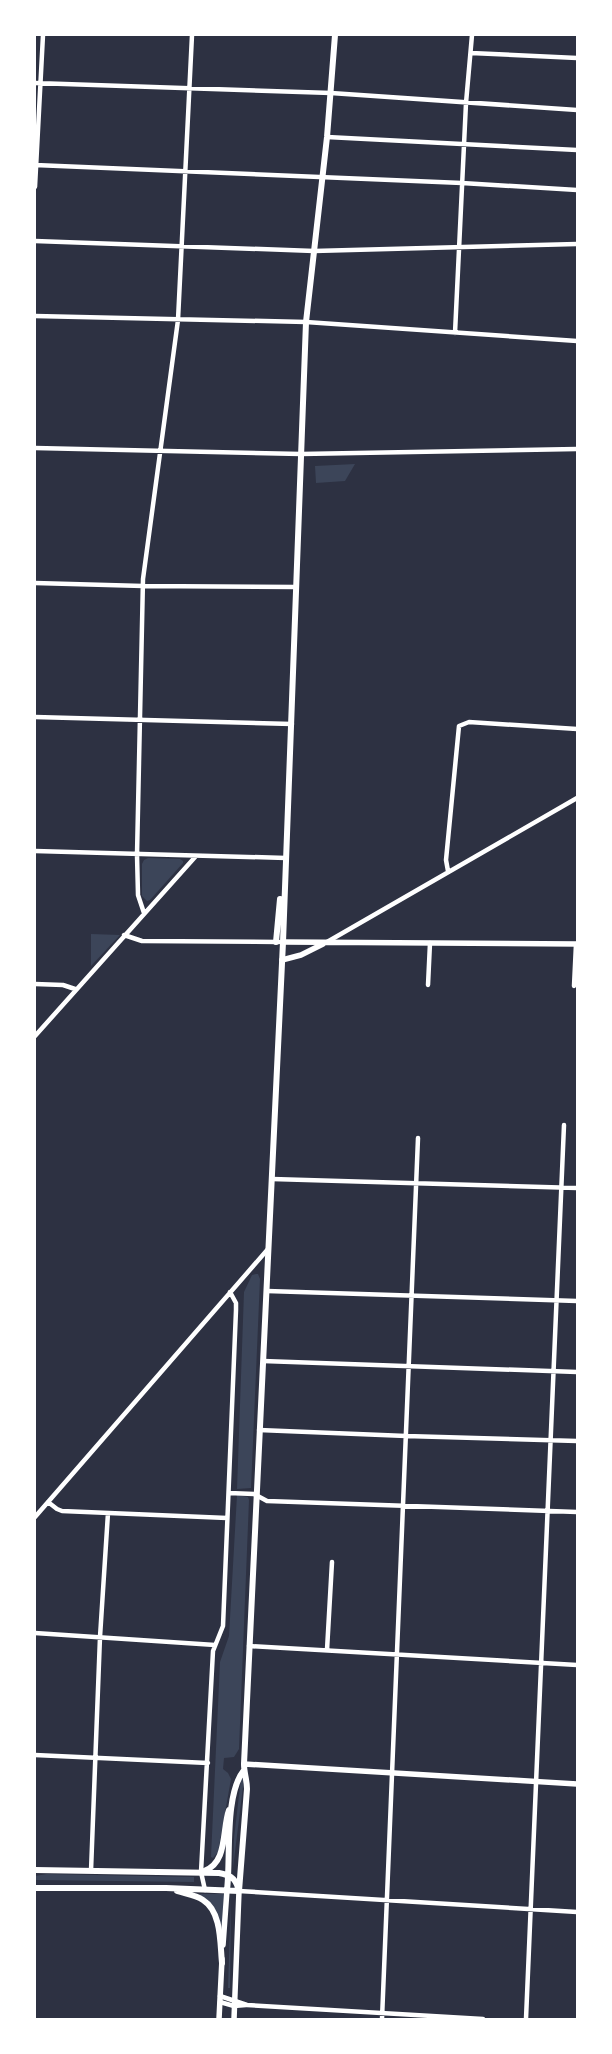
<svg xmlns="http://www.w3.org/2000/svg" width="612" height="2054" font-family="'Varela Round',sans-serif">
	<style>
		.green { fill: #3c4559 }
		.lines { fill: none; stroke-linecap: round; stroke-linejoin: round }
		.minor { stroke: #fff; stroke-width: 4.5 }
		.tertiary { stroke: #fff; stroke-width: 5.5 }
		.secondary { stroke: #fff; stroke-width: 6 }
	</style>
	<rect width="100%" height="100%" fill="#2d3142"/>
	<path class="green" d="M 355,464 L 345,481 L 316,483 L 315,466 Z
		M 148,858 L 180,859 L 183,861 L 183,863 L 150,900 L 147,901 L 142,896 L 142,864 L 144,860 Z
		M 91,934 L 120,935 L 91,966 Z
		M 256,1274 L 258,1274 L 260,1279 L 251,1488 L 237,1489 L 244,1292 L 252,1275 Z
		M 237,1495 L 248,1497 L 249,1500 L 239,1749 L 234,1757 L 224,1758 L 223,1769 L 228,1773 L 231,1779 L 218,1852 L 213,1858 L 211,1857 L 220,1662 L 229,1636 Z
		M 241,1778 L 244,1779 L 233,1868 L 234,1838 Z
		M 47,1874 L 194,1877 L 194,1882 L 35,1880 L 35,1876 Z
		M 199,1894 L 224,1894 L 221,1936 C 217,1914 218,1906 199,1894 Z
		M 231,1896 L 230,1988 L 228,1988 Z"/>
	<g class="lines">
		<path class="minor" d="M 471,53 L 577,58
			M 35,83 L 331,93 L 577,110
			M 327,137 L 577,150
			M 35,165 L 462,183 L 577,190
			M 35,187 L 43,35
			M 35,241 L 314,251 L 577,244
			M 35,316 L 306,322 L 577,341
			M 455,333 L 466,103 L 472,35
			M 35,448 L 301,454 L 577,449
			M 35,583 L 143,586 L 296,587
			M 35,717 L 292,724
			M 35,851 L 286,858
			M 448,871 L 446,860 L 459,726 L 469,722 L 577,729
			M 144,913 L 138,895 L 137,855 L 143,579 L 178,320 L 192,35
			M 124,935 L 142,941 L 279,942
			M 327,942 L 577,798
			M 35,984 L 63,985 L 75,989
			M 428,985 L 430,943
			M 574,986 L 576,944
			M 35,1036 L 196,856
			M 272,1179 L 577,1188
			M 267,1291 L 577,1301
			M 263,1361 L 577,1372
			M 259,1430 L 406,1436 L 577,1441
			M 229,1493 L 254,1494 L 267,1501 L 577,1512
			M 48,1502 L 57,1509 L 62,1511 L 227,1518
			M 35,1517 L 268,1249
			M 35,1633 L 215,1645
			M 249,1646 L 577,1665
			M 327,1650 L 332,1562
			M 35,1755 L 208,1763
			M 91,1871 L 100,1637 L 108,1513
			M 205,1890 L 201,1872 L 213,1651 L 223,1626 L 236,1310 L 236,1303 L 230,1292
			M 239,1891 L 577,1912
			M 220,1996 L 247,2005 L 483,2019
			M 220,2002 L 234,2006 L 246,2005
			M 382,2019 L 418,1138
			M 526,2019 L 564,1125"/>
		<path class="tertiary" d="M 283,942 L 577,944
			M 282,960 L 301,955 L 323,944
			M 244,1764 L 577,1784
			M 223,1945 L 227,1890
			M 219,2019 L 222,1959
			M 234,2019 L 239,1891"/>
		<path class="secondary" d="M 276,942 L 280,899
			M 35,1870 L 219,1873 C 229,1875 235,1877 238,1888
			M 204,1871 C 228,1863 222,1829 229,1810
			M 35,1888 L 166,1888 L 239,1891
			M 227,1890 C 231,1858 224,1795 244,1770
			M 177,1891 C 186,1894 195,1895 203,1900 C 222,1912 220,1944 222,1963
			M 239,1891 L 247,1789 C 247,1780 244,1773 244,1764 L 283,942 L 306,322 L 327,137 L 335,35"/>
	</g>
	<rect width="612" height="2054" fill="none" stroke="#ffffff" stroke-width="72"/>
</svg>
